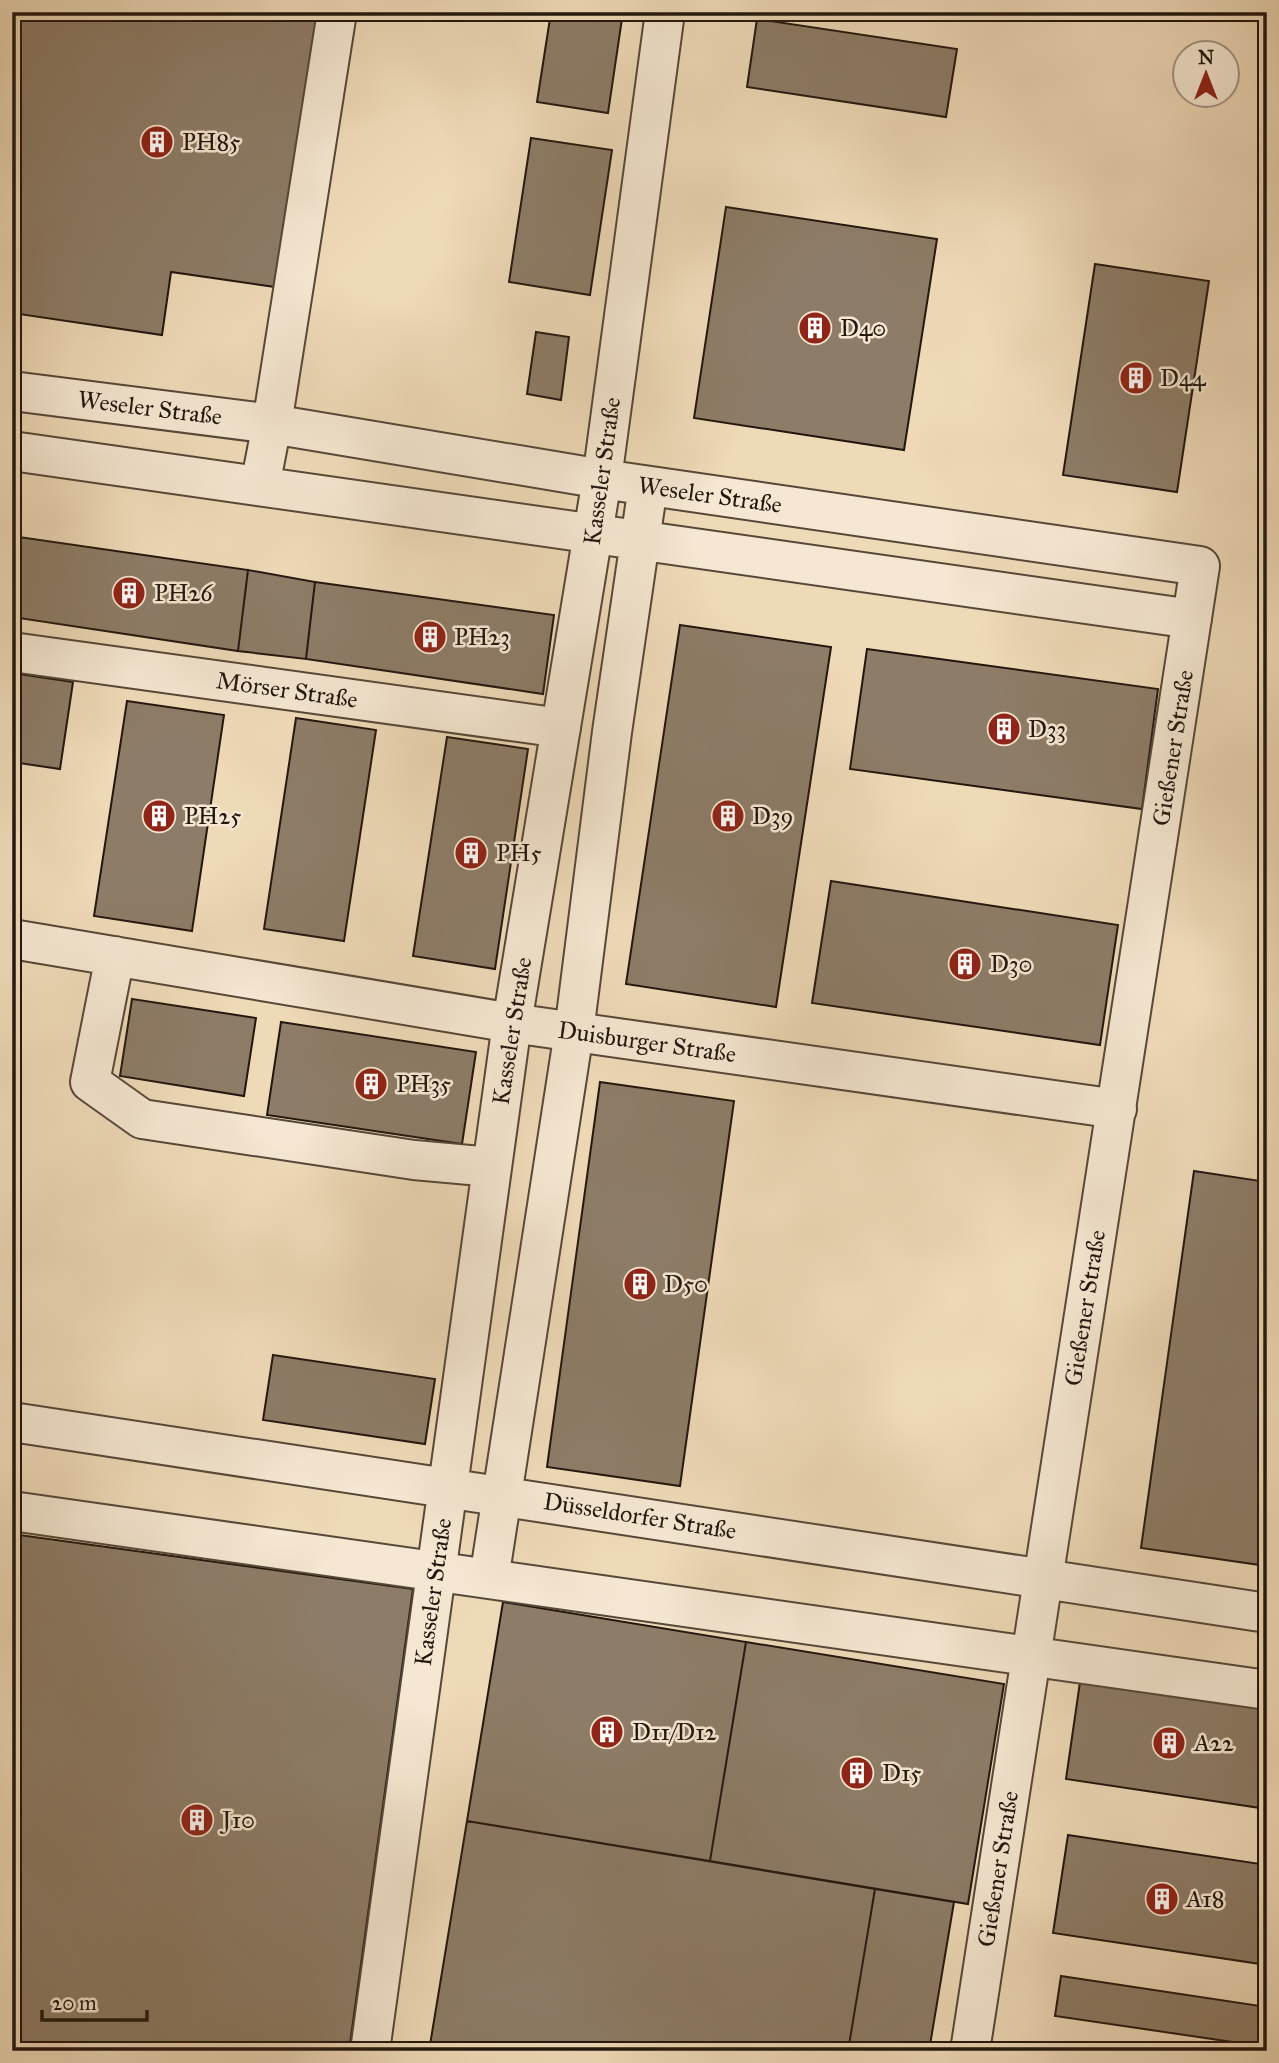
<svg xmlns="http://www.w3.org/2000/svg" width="1279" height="2063" font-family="'IM FELL Great Primer',serif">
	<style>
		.building { fill: #8d7c67; stroke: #22170f; stroke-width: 2 }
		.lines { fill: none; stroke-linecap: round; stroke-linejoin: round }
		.minor-casing { stroke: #554839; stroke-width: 42 }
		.minor { stroke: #f5e7d1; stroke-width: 38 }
		.labels { text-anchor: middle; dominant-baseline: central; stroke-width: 5; stroke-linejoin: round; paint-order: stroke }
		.poi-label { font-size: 24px; fill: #22170f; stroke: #f5e7d1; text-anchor: start }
		.street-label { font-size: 24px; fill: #22170f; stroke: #f5e7d1 }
	</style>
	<rect width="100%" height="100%" fill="#efdab8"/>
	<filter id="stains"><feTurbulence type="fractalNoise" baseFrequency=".00286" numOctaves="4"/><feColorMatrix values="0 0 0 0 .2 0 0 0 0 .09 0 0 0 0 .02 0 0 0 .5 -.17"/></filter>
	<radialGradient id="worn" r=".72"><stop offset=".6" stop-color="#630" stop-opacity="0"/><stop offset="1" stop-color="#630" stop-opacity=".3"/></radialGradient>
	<path class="building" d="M 12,12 L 321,12 L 282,288 L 171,272 L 162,335 L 12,313 Z
		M 551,12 L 623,12 L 608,113 L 537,102 Z
		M 757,19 L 957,49 L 946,117 L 747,87 Z
		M 531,138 L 612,150 L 590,295 L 509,282 Z
		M 726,207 L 937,239 L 904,450 L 694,418 Z
		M 1095,264 L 1209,281 L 1177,492 L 1063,475 Z
		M 536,332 L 569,337 L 561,400 L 527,394 Z
		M 12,536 L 248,570 L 238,651 L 12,617 Z
		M 248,570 L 315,582 L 306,659 L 238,651 Z
		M 315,582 L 554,615 L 543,694 L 306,659 Z
		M 680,625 L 831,647 L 776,1007 L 626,984 Z
		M 867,649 L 1158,689 L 1142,809 L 850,769 Z
		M 12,673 L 73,682 L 60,769 L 12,762 Z
		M 127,701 L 224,715 L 192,931 L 94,916 Z
		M 296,718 L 376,730 L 344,941 L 264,929 Z
		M 447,737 L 528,749 L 495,969 L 413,956 Z
		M 831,881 L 1118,925 L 1100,1045 L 812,1003 Z
		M 132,999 L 256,1018 L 244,1096 L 120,1076 Z
		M 281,1022 L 476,1052 L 462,1144 L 267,1115 Z
		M 600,1082 L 734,1101 L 680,1486 L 547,1467 Z
		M 1194,1171 L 1267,1182 L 1267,1566 L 1141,1548 Z
		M 273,1355 L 435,1379 L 425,1444 L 263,1420 Z
		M 12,1534 L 413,1589 L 349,2051 L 12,2051 Z
		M 503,1602 L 746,1642 L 710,1861 L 467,1821 Z
		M 746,1642 L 1004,1684 L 968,1904 L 710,1861 Z
		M 1080,1682 L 1267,1708 L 1267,1809 L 1066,1779 Z
		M 467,1821 L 875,1889 L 848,2051 L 429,2051 Z
		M 1068,1835 L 1267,1865 L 1267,1965 L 1053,1933 Z
		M 875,1889 L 954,1902 L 929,2051 L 848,2051 Z
		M 1061,1976 L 1267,2007 L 1267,2047 L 1055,2016 Z"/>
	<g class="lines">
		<defs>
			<path id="minor" d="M 12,391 L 272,424 L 602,479 L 1200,566 L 970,2051
				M 12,451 L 1192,619
				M 260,486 L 272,424 L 337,12
				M 12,652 L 561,728
				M 12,939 L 512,1023 L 1117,1109
				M 115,956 L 90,1082 L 142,1119 L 414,1160 L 492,1167
				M 12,1422 L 1267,1613
				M 12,1511 L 1267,1690
				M 489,1579 L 574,1032 L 612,732 L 648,486
				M 370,2051 L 512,1023 L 602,479 L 665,12"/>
		</defs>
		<use href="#minor" class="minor-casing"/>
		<use href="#minor" class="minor"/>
	</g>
	<defs>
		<symbol id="building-disc" viewBox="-11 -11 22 22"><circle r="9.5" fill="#8f2418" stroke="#f5e7d1"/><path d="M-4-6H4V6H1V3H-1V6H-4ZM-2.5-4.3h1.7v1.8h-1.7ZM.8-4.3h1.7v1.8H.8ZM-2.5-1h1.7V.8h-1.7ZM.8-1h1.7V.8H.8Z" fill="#fff"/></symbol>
	</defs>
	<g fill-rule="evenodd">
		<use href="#building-disc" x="138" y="123" width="38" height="38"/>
		<use href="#building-disc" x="796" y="309" width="38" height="38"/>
		<use href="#building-disc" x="1117" y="359" width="38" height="38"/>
		<use href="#building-disc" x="110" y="574" width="38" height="38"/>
		<use href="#building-disc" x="411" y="618" width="38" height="38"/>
		<use href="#building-disc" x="985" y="710" width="38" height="38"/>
		<use href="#building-disc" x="140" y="797" width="38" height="38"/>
		<use href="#building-disc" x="709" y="797" width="38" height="38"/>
		<use href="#building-disc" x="452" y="834" width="38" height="38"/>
		<use href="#building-disc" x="946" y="945" width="38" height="38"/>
		<use href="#building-disc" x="352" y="1065" width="38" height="38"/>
		<use href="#building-disc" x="621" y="1265" width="38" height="38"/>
		<use href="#building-disc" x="588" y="1713" width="38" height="38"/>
		<use href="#building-disc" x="1150" y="1724" width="38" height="38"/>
		<use href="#building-disc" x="838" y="1754" width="38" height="38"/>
		<use href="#building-disc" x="178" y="1801" width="38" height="38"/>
		<use href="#building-disc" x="1143" y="1880" width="38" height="38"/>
	</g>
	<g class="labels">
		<g class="poi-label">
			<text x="182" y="142">PH85</text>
			<text x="840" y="328">D40</text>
			<text x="1160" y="378">D44</text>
			<text x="154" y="593">PH26</text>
			<text x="454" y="637">PH23</text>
			<text x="1028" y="729">D33</text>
			<text x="184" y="816">PH25</text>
			<text x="752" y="816">D39</text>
			<text x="496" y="853">PH5</text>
			<text x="990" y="964">D30</text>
			<text x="396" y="1084">PH35</text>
			<text x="664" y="1284">D50</text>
			<text x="632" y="1732">D11/D12</text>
			<text x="1194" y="1743">A22</text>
			<text x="882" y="1773">D15</text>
			<text x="222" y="1820">J10</text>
			<text x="1186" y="1899">A18</text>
		</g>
		<g class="street-label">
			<text transform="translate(150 408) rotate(7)">Weseler Straße</text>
			<text transform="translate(602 471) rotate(-82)">Kasseler Straße</text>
			<text transform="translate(710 495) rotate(8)">Weseler Straße</text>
			<text transform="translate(287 690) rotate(8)">Mörser Straße</text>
			<text transform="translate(1173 748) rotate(-81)">Gießener Straße</text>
			<text transform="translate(512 1031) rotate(-81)">Kasseler Straße</text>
			<text transform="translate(647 1042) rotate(8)">Duisburger Straße</text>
			<text transform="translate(1085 1308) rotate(-81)">Gießener Straße</text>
			<text transform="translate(640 1516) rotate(9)">Düsseldorfer Straße</text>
			<text transform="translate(433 1592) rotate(-82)">Kasseler Straße</text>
			<text transform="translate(998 1869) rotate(-81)">Gießener Straße</text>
		</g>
	</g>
	<rect width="1279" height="2063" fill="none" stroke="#efdab8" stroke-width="42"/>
	<rect x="14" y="14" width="1251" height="2035" fill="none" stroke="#22170f" stroke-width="3.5"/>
	<rect x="21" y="21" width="1237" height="2021" fill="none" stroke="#22170f" stroke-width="2"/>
	<g transform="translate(1206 74)"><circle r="33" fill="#f5e7d1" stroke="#a19483" stroke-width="2"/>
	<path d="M0-5L12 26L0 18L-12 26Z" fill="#8f2418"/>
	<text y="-10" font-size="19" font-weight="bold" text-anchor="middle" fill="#22170f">N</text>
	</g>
	<path d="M42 2010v10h105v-10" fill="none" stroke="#22170f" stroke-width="3.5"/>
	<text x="52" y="2010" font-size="21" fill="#22170f" stroke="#f5e7d1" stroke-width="5" paint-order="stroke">20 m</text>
	<rect width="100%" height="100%" filter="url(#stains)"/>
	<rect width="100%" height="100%" fill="url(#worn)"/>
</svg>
